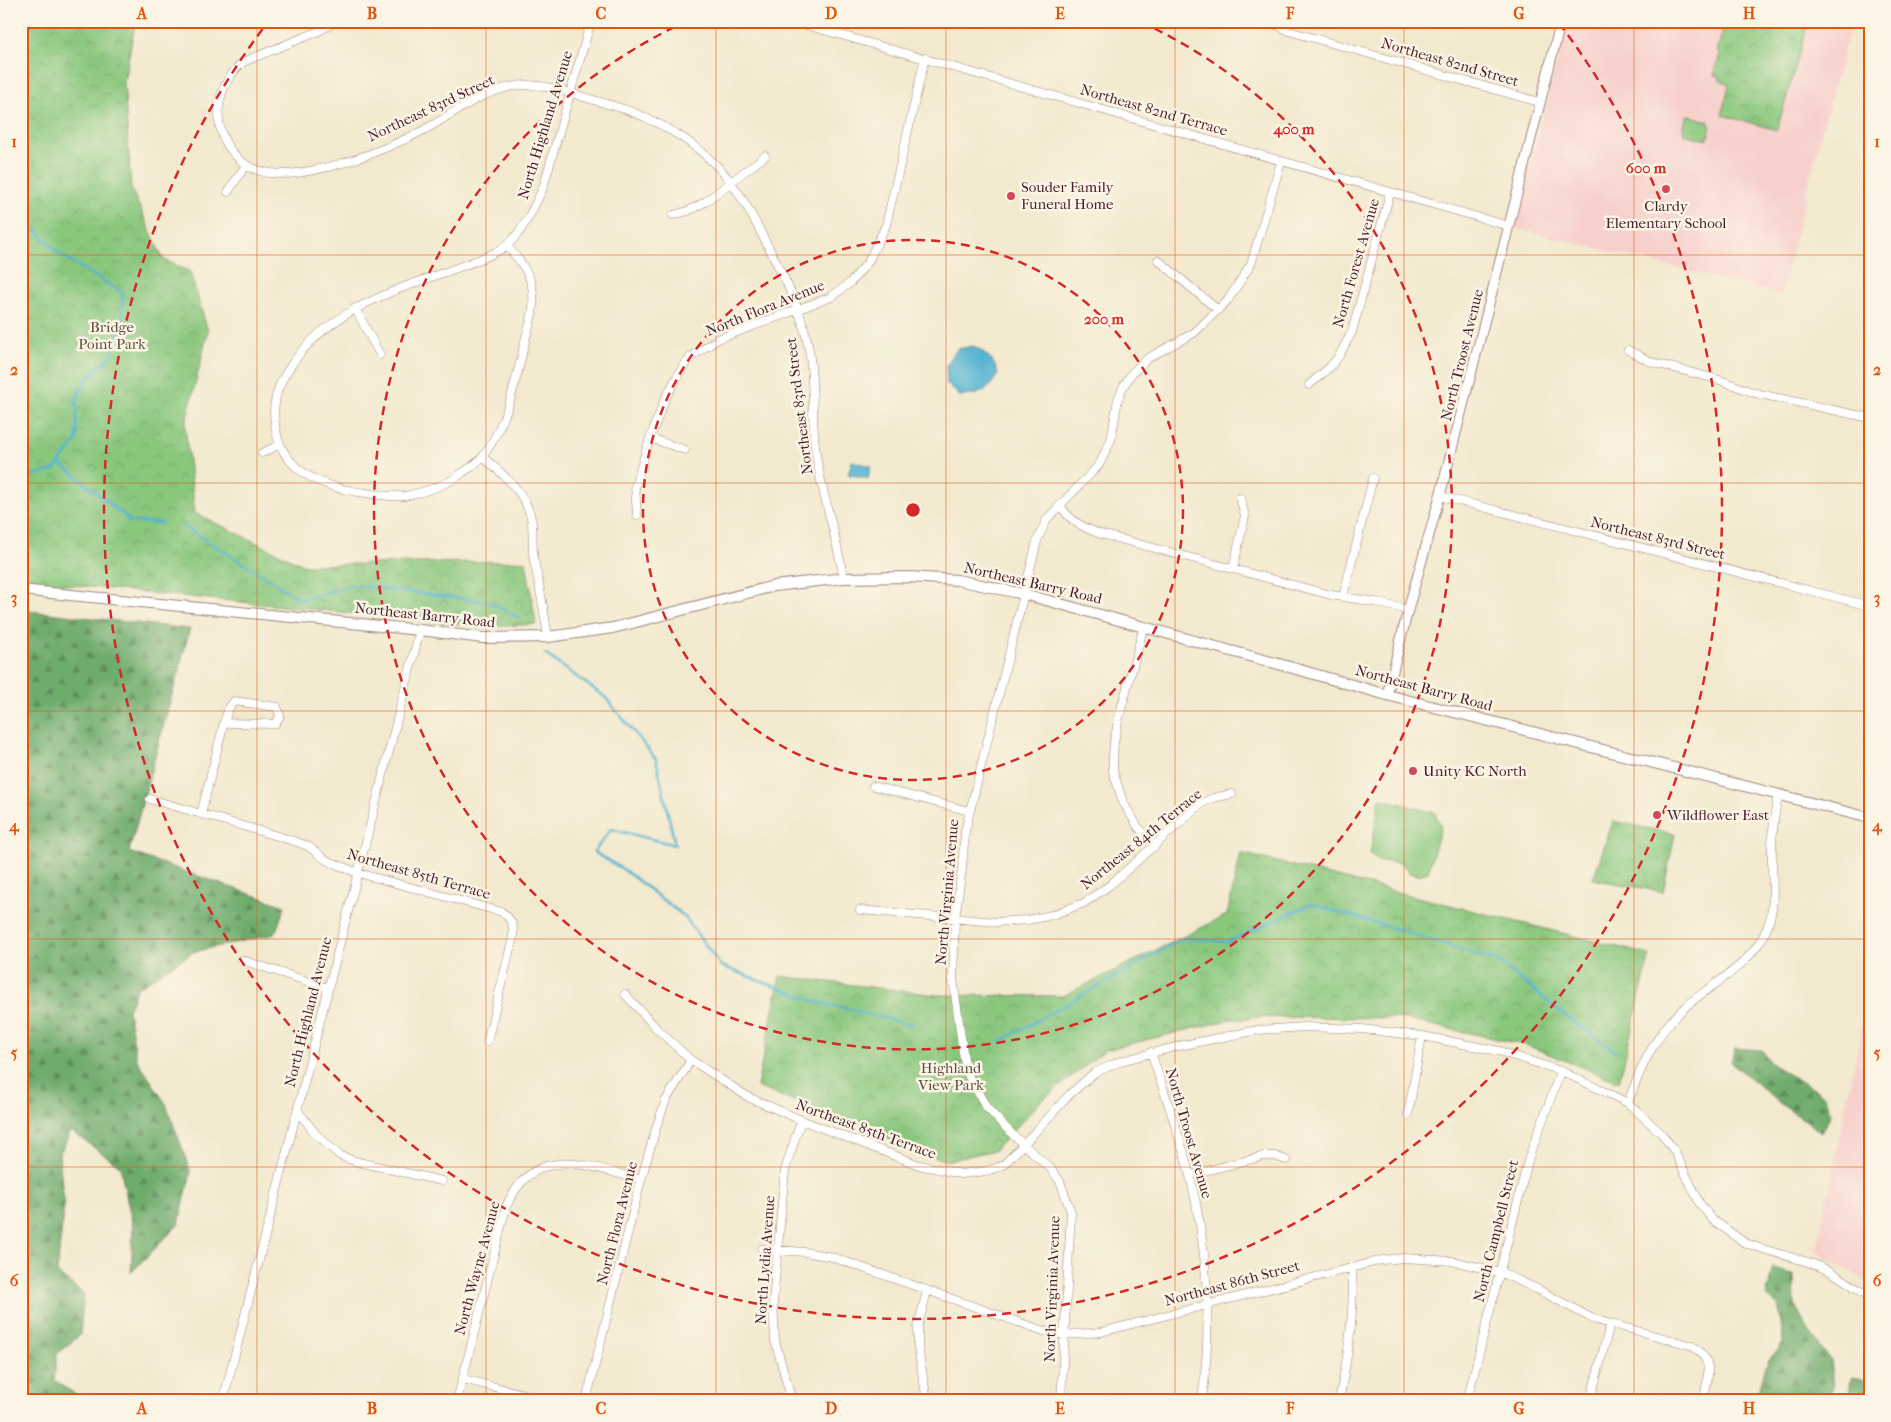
<svg xmlns="http://www.w3.org/2000/svg" width="1891" height="1422" font-family="'IM FELL French Canon',serif">
	<style>
		.built { fill: #f7d0cc }
		.grass { fill: #89c77d; stroke: #6a7354 }
		.forest { fill: url(#forest-firs); stroke: #5c664c }
		.park { fill: url(#park-crowns); stroke: #6a7354 }
		.water { fill: #51b2d0; stroke: #4e687e }
		.lines { fill: none; stroke-linecap: round; stroke-linejoin: round }
		.stream { stroke: #51b2d0; stroke-width: 2.5 }
		.minor-casing { stroke: #9e847c; stroke-width: 9 }
		.tertiary-casing { stroke: #9e847c; stroke-width: 11 }
		.secondary-casing { stroke: #9e847c; stroke-width: 12 }
		.minor { stroke: #fff; stroke-width: 8 }
		.tertiary { stroke: #fff; stroke-width: 9 }
		.secondary { stroke: #fff; stroke-width: 10 }
		.grid { fill: none; stroke: #e0560e; stroke-width: 1; stroke-opacity: 0.55 }
		.ring { fill: none; stroke: #d62828; stroke-width: 2.5; stroke-dasharray: 9 6 }
		.poi-dot { fill: #d1495b; stroke: #fcf5e5; stroke-width: 2 }
		.labels { text-anchor: middle; dominant-baseline: central; stroke-width: 5; stroke-linejoin: round; paint-order: stroke }
		.street-label { font-size: 15px; fill: #4a1f2b; stroke: #fcf5e5 }
		.poi-label { font-size: 15px; fill: #4a1f2b; stroke: #fcf5e5; text-anchor: start }
		.park-label { font-size: 15px; fill: #5d5144; stroke: #fcf5e5 }
		.centre { fill: #d62828; stroke: #fcf5e5; stroke-width: 2.5 }
		.ring-label { font-size: 15px; text-anchor: middle; font-weight: bold; fill: #d62828; stroke: #fcf5e5; stroke-width: 5; stroke-linejoin: round; paint-order: stroke }
		.neatline { fill: none; stroke: #e0560e; stroke-width: 2 }
		.grid-label { font-size: 16px; text-anchor: middle; font-weight: bold; fill: #e0560e }
	</style>
	<defs>
		<pattern id="forest-firs" width="22" height="20" patternUnits="userSpaceOnUse" patternTransform="scale(1.25)"><rect width="22" height="20" fill="#6eac6c"/><path d="M5 1l3.5 6h-7zM16 11l3.5 6h-7z" fill="#5c8b59"/></pattern>
		<pattern id="park-crowns" width="20" height="18" patternUnits="userSpaceOnUse" patternTransform="scale(1.25)"><rect width="20" height="18" fill="#89c77d"/><path d="M2 6a3 3 0 1 1 6 0M12 15a3 3 0 1 1 6 0" fill="none" stroke="#78aa6c"/></pattern>
	</defs>
	<rect width="100%" height="100%" fill="#fcf5e5"/>
	<filter id="ink" filterUnits="userSpaceOnUse"><feTurbulence type="fractalNoise" baseFrequency=".02" numOctaves="2"/><feDisplacementMap in="SourceGraphic" scale="10" xChannelSelector="R" yChannelSelector="G"/><feConvolveMatrix kernelMatrix="1 2 1 2 8 2 1 2 1" color-interpolation-filters="sRGB"/></filter>
	<filter id="wash" filterUnits="userSpaceOnUse"><feTurbulence type="fractalNoise" baseFrequency=".0096" numOctaves="4" result="noise"/><feDisplacementMap in="SourceGraphic" scale="20" xChannelSelector="R" yChannelSelector="G"/><feGaussianBlur stdDeviation="1.12" result="paint"/><feColorMatrix in="noise" values="0 0 0 0 0 0 0 0 0 0 0 0 0 0 0 0 0 1.4 0 .05"/><feComposite in="paint" operator="in"/></filter>
	<g filter="url(#wash)">
		<rect width="100%" height="100%" fill="#f2e9ce"/>
		<path class="built" d="M 1568,21 L 1852,21 L 1817,150 L 1781,294 L 1514,228 Z
			M 1870,986 L 1870,1283 L 1816,1252 Z"/>
		<path class="grass" d="M 1380,798 L 1435,813 L 1441,827 L 1428,872 L 1419,875 L 1409,873 L 1402,863 L 1378,861 L 1370,854 Z"/>
		<path class="forest" d="M 21,610 L 190,629 L 129,852 L 285,906 L 275,934 L 193,952 L 137,988 L 128,1010 L 137,1060 L 166,1104 L 191,1172 L 179,1224 L 131,1273 L 133,1227 L 120,1166 L 71,1131 L 59,1155 L 64,1204 L 57,1273 L 84,1294 L 80,1335 L 57,1354 L 54,1380 L 86,1401 L 21,1401 Z
			M 1735,1048 L 1762,1050 L 1770,1063 L 1824,1095 L 1831,1113 L 1821,1133 L 1777,1101 L 1731,1062 Z
			M 1773,1267 L 1794,1276 L 1795,1305 L 1809,1331 L 1830,1360 L 1833,1385 L 1830,1401 L 1755,1401 L 1768,1361 L 1783,1343 L 1779,1306 L 1766,1297 Z
			M 1851,1378 L 1870,1381 L 1870,1401 L 1859,1401 L 1849,1395 Z"/>
		<path class="park" d="M 21,21 L 139,21 L 135,25 L 124,81 L 131,188 L 163,259 L 190,272 L 208,331 L 185,426 L 195,513 L 303,565 L 526,561 L 536,624 L 490,627 L 21,580 Z
			M 1725,21 L 1785,21 L 1807,27 L 1777,130 L 1722,115 L 1729,84 L 1719,80 L 1720,77 L 1714,75 L 1720,53 L 1717,51 Z
			M 1687,115 L 1708,121 L 1711,127 L 1707,140 L 1684,134 L 1683,127 Z
			M 1613,821 L 1675,834 L 1663,892 L 1593,879 Z
			M 1241,853 L 1650,955 L 1619,1082 L 1526,1045 L 1398,1018 L 1250,1017 L 1250,1019 L 1232,1019 L 1105,1050 L 1041,1101 L 995,1150 L 946,1161 L 757,1087 L 780,976 L 937,995 L 1063,996 L 1227,915 Z"/>
		<path class="water" d="M 973,346 C 986,352 994,360 998,374 C 987,393 980,395 959,396 L 947,384 L 946,366 L 957,349 Z
			M 852,461 L 871,466 L 868,479 L 848,474 Z"/>
		<g class="lines">
			<path class="stream" d="M 21,223 L 35,229 L 60,255 L 123,293 L 122,325 L 111,356 L 90,375 L 76,399 L 77,440 L 54,470 L 21,478
				M 60,463 L 132,522 L 162,523
				M 182,525 L 302,600 L 351,585 L 489,602 L 520,618
				M 545,654 L 605,697 L 656,759 L 675,845 L 611,829 L 594,852 L 624,870 L 684,916 L 721,966 L 811,1000 L 912,1025
				M 999,1042 L 1184,938 L 1227,942 L 1311,904 L 1410,933 L 1499,962 L 1568,1018 L 1615,1051"/>
		</g>
	</g>
	<g filter="url(#ink)">
		<g class="lines">
			<defs>
				<path id="minor" d="M 337,21 L 317,32 L 243,62 C 211,90 209,138 245,164 C 259,174 281,175 297,173 C 340,167 385,150 424,130 C 453,114 481,91 515,86 C 542,81 578,96 604,103 C 657,117 709,147 739,194 C 751,212 760,231 770,250 C 785,279 800,308 807,340 C 815,375 811,411 815,446 C 817,468 823,489 828,510 C 834,532 839,555 844,578
					M 792,21 L 1509,226
					M 1268,21 L 1289,31 L 1539,102
					M 228,192 L 246,165
					M 673,215 L 688,211 L 705,202 L 765,156
					M 507,246 C 519,259 532,275 533,294 C 535,310 529,326 525,341 C 516,380 508,421 484,455 C 479,463 469,468 461,474 C 445,486 425,492 405,496 C 392,497 378,495 366,493 C 323,488 280,472 275,424 C 272,404 277,386 288,370 C 324,312 390,292 451,270 C 469,263 491,257 506,246 C 522,234 535,205 543,188 L 591,21
					M 1158,260 L 1218,310
					M 355,308 L 380,355
					M 1628,350 L 1651,362 L 1720,380 L 1755,393 L 1870,418
					M 1309,385 L 1330,367 L 1339,356 L 1352,332 L 1390,193
					M 650,438 L 685,450
					M 262,453 L 279,445
					M 483,457 C 504,475 528,494 532,523 C 533,536 532,549 534,561 C 540,586 544,611 548,637
					M 1440,496 L 1870,606
					M 1060,505 C 1070,521 1083,528 1101,534 L 1331,595 L 1375,602 L 1408,610
					M 637,515 L 635,486 L 650,438 L 665,399 L 682,368 L 691,357 L 718,339 L 831,297 L 851,282 L 868,262 L 886,225 L 925,58
					M 1233,569 L 1245,516 L 1240,498
					M 1343,597 L 1373,478
					M 1144,626 L 1119,717 L 1114,742 L 1113,756 L 1113,771 L 1123,802 L 1138,827 L 1155,846
					M 873,786 L 969,811
					M 150,799 L 291,840 L 308,846 L 326,860 L 358,873 L 502,912 C 512,920 514,924 513,937 L 487,1042
					M 201,814 L 224,723 L 228,710 L 234,701 L 277,707 L 280,716 L 275,724 L 224,723
					M 860,910 L 996,922 L 1028,920 L 1052,915 L 1084,903 L 1110,885 L 1202,803 L 1213,798 L 1232,794
					M 242,960 L 328,988
					M 625,994 L 658,1030 L 691,1060 L 748,1097 L 801,1120 L 919,1165 L 961,1174 L 986,1171 L 1002,1166 L 1024,1144 L 1069,1095 L 1094,1073 L 1121,1061 L 1179,1046 L 1258,1030 L 1305,1027 L 1362,1029 L 1422,1036 L 1499,1051 L 1561,1071 L 1628,1103 L 1662,1134 L 1675,1152 L 1700,1204 L 1713,1220 L 1745,1243 L 1766,1250 L 1808,1262 L 1830,1271 L 1870,1297
					M 1151,1052 C 1164,1093 1180,1135 1190,1176 C 1208,1249 1212,1327 1202,1401
					M 1628,1103 C 1640,1069 1654,1036 1681,1011 C 1710,983 1751,968 1767,928 C 1776,905 1772,883 1772,860 C 1771,838 1774,817 1778,795
					M 298,1111 L 315,1133 L 339,1155 L 354,1161 L 442,1181
					M 1408,1115 L 1422,1036
					M 1190,1175 L 1264,1156 L 1275,1156 L 1286,1160
					M 762,1249 L 805,1252 L 832,1257 L 1044,1331 L 1064,1335 L 1101,1332 L 1382,1260 L 1404,1258 L 1452,1261 L 1500,1272 L 1539,1290 L 1593,1319 L 1690,1345 C 1715,1358 1709,1377 1703,1401
					M 927,1291 L 918,1327 L 918,1347 L 927,1401
					M 463,1379 L 551,1401
					M 223,1401 L 420,630
					M 457,1401 L 506,1207 C 534,1142 587,1165 641,1180
					M 586,1401 L 641,1180 L 657,1125 L 666,1100 L 691,1060
					M 772,1401 L 790,1395
					M 792,1401 L 775,1341 L 773,1302 L 785,1170 L 801,1120
					M 1061,1401 L 1071,1212 L 1060,1181 L 1050,1168 L 1013,1135 L 987,1108 L 969,1077 L 964,1059 L 953,979 L 955,918 L 962,869 L 965,831 L 1037,541 L 1047,519 L 1099,465 L 1111,440 L 1118,399 L 1123,387 L 1132,373 L 1148,358 L 1194,333 L 1228,300 L 1251,264 L 1281,162
					M 1339,1401 C 1348,1356 1355,1312 1352,1267
					M 1467,1401 L 1529,1157 L 1561,1071
					M 1590,1401 L 1610,1325"/>
				<path id="tertiary" d="M 1387,695 L 1408,610 L 1440,496 L 1561,21"/>
				<path id="secondary" d="M 21,590 L 420,630 L 483,638 L 548,637 L 613,628 L 774,586 L 844,578 L 908,577 L 957,580 L 1024,594 L 1293,668 L 1387,695 L 1870,818"/>
			</defs>
			<use href="#minor" class="minor-casing"/>
			<use href="#tertiary" class="tertiary-casing"/>
			<use href="#secondary" class="secondary-casing"/>
			<use href="#minor" class="minor"/>
			<use href="#tertiary" class="tertiary"/>
			<use href="#secondary" class="secondary"/>
		</g>
	</g>
	<path class="grid" d="M 257,21 L 257,1401M 486,21 L 486,1401M 716,21 L 716,1401M 946,21 L 946,1401M 1175,21 L 1175,1401M 1404,21 L 1404,1401M 1634,21 L 1634,1401M 21,255 L 1870,255M 21,483 L 1870,483M 21,711 L 1870,711M 21,939 L 1870,939M 21,1167 L 1870,1167"/>
	<g class="ring">
		<circle cx="913" cy="510" r="270"/>
		<path d="M1141 22A539 539 0 1 1 685 22"/>
		<path d="M1559 23A809 809 0 1 1 267 23"/>
	</g>
	<g class="poi-dot">
		<circle cx="1666" cy="189" r="5"/>
		<circle cx="1011" cy="196" r="5"/>
		<circle cx="1413" cy="771" r="5"/>
		<circle cx="1657" cy="815" r="5"/>
	</g>
	<g class="labels">
		<g class="street-label">
			<text transform="translate(1450 62) rotate(16)">Northeast 82nd Street</text>
			<text transform="translate(431 108) rotate(-25)">Northeast 83rd Street</text>
			<text transform="translate(1154 110) rotate(16)">Northeast 82nd Terrace</text>
			<text transform="translate(545 125) rotate(-73)">North Highland Avenue</text>
			<text transform="translate(1356 263) rotate(-74)">North Forest Avenue</text>
			<text transform="translate(765 308) rotate(-22)">North Flora Avenue</text>
			<text transform="translate(1462 355) rotate(-76)">North Troost Avenue</text>
			<text transform="translate(799 406) rotate(-97)">Northeast 83rd Street</text>
			<text transform="translate(1658 538) rotate(14)">Northeast 83rd Street</text>
			<text transform="translate(1033 583) rotate(13)">Northeast Barry Road</text>
			<text transform="translate(425 615) rotate(6)">Northeast Barry Road</text>
			<text transform="translate(1424 688) rotate(15)">Northeast Barry Road</text>
			<text transform="translate(1141 839) rotate(-39)">Northeast 84th Terrace</text>
			<text transform="translate(419 874) rotate(16)">Northeast 85th Terrace</text>
			<text transform="translate(947 892) rotate(-85)">North Virginia Avenue</text>
			<text transform="translate(308 1012) rotate(-76)">North Highland Avenue</text>
			<text transform="translate(866 1129) rotate(20)">Northeast 85th Terrace</text>
			<text transform="translate(1189 1133) rotate(74)">North Troost Avenue</text>
			<text transform="translate(617 1223) rotate(-76)">North Flora Avenue</text>
			<text transform="translate(1496 1231) rotate(-76)">North Campbell Street</text>
			<text transform="translate(765 1260) rotate(-86)">North Lydia Avenue</text>
			<text transform="translate(477 1268) rotate(-75)">North Wayne Avenue</text>
			<text transform="translate(1232 1283) rotate(-15)">Northeast 86th Street</text>
			<text transform="translate(1052 1289) rotate(-88)">North Virginia Avenue</text>
		</g>
		<g class="poi-label">
			<text x="1021" y="187">Souder Family<tspan x="1021" dy="17">Funeral Home</tspan></text>
			<text x="1666" y="206" text-anchor="middle">Clardy<tspan x="1666" dy="17">Elementary School</tspan></text>
			<text x="1423" y="771">Unity KC North</text>
			<text x="1667" y="815">Wildflower East</text>
		</g>
		<g class="park-label">
			<text x="112" y="327">Bridge<tspan x="112" dy="17">Point Park</tspan></text>
			<text x="951" y="1068">Highland<tspan x="951" dy="17">View Park</tspan></text>
		</g>
	</g>
	<circle cx="913" cy="510" r="8" class="centre"/>
	<g class="ring-label">
		<text x="1294" y="134">400 m</text>
		<text x="1646" y="173">600 m</text>
		<text x="1104" y="324">200 m</text>
	</g>
	<rect width="1891" height="1422" fill="none" stroke="#fcf5e5" stroke-width="55"/>
	<rect x="28" y="28" width="1836" height="1366" class="neatline"/>
	<g class="grid-label">
		<text x="142" y="19">A</text>
		<text x="372" y="19">B</text>
		<text x="601" y="19">C</text>
		<text x="831" y="19">D</text>
		<text x="1060" y="19">E</text>
		<text x="1290" y="19">F</text>
		<text x="1519" y="19">G</text>
		<text x="1749" y="19">H</text>
		<text x="14" y="147">1</text>
		<text x="1877" y="147">1</text>
		<text x="14" y="375">2</text>
		<text x="1877" y="375">2</text>
		<text x="14" y="603">3</text>
		<text x="1877" y="603">3</text>
		<text x="14" y="831">4</text>
		<text x="1877" y="831">4</text>
		<text x="14" y="1058">5</text>
		<text x="1877" y="1058">5</text>
		<text x="14" y="1286">6</text>
		<text x="1877" y="1286">6</text>
		<text x="142" y="1414">A</text>
		<text x="372" y="1414">B</text>
		<text x="601" y="1414">C</text>
		<text x="831" y="1414">D</text>
		<text x="1060" y="1414">E</text>
		<text x="1290" y="1414">F</text>
		<text x="1519" y="1414">G</text>
		<text x="1749" y="1414">H</text>
	</g>
</svg>
